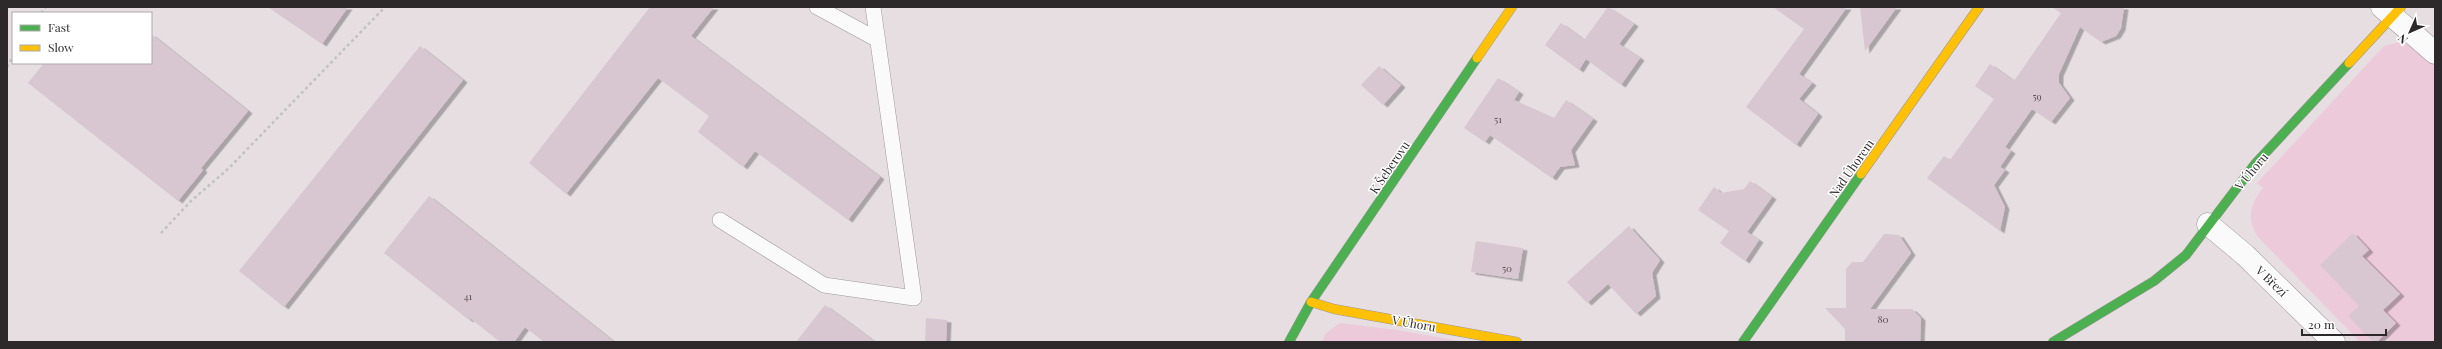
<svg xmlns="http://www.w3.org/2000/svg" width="2442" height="349" font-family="'Playfair Display',serif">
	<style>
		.green { fill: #edcada }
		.building { fill: #d8c7d0; filter: url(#shadow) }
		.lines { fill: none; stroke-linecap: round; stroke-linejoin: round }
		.lane-casing { stroke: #9e989b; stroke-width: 16 }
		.street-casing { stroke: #9e989b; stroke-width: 23 }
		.fast-casing { stroke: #9e989b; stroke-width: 10 }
		.slow-casing { stroke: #9e989b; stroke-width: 10 }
		.path { stroke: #c4c1c2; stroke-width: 2.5; stroke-dasharray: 3 3; stroke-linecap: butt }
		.lane { stroke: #fbfafa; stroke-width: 15 }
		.street { stroke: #fbfafa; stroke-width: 22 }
		.fast { stroke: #4caf50; stroke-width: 9 }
		.slow { stroke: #ffc107; stroke-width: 9 }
		.labels { text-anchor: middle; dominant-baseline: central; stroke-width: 3; stroke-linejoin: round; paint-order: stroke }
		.number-label { font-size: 10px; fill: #595054 }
		.street-label { font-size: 12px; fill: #2d282a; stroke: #fff }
	</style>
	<defs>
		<filter id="shadow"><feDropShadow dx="4.5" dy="2.5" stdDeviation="0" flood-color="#0004"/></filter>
	</defs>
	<rect width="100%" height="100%" fill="#e6dee1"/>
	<path class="green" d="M 2400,42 L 2414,46 L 2435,64 L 2435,342 L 2391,342 L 2386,337 L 2381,342 L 2360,342 L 2258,237 C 2246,219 2250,204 2263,188 L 2257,183 L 2384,46 Z
		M 1340,323 L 1397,330 L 1466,342 L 1322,342 L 1326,333 Z"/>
	<path class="building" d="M 268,7 L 348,7 L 322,44 Z
		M 650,7 L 714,7 L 691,36 L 880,177 L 848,220 L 755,151 L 743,167 L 698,132 L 709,116 L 658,78 L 566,194 L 529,163 Z
		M 1608,7 L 1634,24 L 1619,44 L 1640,58 L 1621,85 L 1586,59 L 1579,70 L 1545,45 L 1561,23 L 1584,40 Z
		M 1773,7 L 1847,7 L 1799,74 L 1812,83 L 1799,99 L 1818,114 L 1796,145 L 1746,107 L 1804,29 Z
		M 1860,7 L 1897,7 L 1865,51 Z
		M 2052,7 L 2124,7 L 2121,28 L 2116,36 L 2101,42 L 2080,27 L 2059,74 L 2059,83 L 2070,98 L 2051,122 L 2032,109 L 2005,147 L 2011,151 L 2000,167 L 2005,170 L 1994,185 L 2005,207 L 2000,231 L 1927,178 L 1944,156 L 1950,160 L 1994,99 L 1975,86 L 1990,64 L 2014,81 L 2061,13 Z
		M 151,34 L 248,111 L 201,168 L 203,170 L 178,201 L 28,83 L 44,63 L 151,63 Z
		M 420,46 L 463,80 L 284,307 L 239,271 Z
		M 1379,66 L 1401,85 L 1383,105 L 1361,85 Z
		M 1498,78 L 1519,92 L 1514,100 L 1554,118 L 1566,100 L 1593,119 L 1571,150 L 1575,165 L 1560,167 L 1552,178 L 1490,135 L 1485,142 L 1464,128 Z
		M 1750,181 L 1772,197 L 1747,232 L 1759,240 L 1745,261 L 1720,243 L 1729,231 L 1698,210 L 1714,187 L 1721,193 L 1744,189 Z
		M 429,196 L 614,342 L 544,342 L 525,327 L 514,342 L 500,342 L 470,318 L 469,320 L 384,253 Z
		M 1629,226 L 1660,260 L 1652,273 L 1656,296 L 1636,314 L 1608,284 L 1587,303 L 1567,282 Z
		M 2353,233 L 2369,250 L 2362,256 L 2400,294 L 2383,310 L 2396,323 L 2377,342 L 2373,342 L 2348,316 L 2359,306 L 2320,265 Z
		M 1884,234 L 1899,235 L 1911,253 L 1870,309 L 1912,309 L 1921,318 L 1920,342 L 1845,342 L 1845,329 L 1825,308 L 1846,308 L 1846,269 L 1852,262 L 1863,262 Z
		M 1476,241 L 1523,248 L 1518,279 L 1471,272 Z
		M 825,305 L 875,342 L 796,342 Z
		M 926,318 L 947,320 L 946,342 L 925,342 Z"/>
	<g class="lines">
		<defs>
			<path id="lane" d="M 817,7 L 878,40
				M 720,220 L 824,285 L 914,298 L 873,7"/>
			<path id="street" d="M 2382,7 L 2435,53
				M 2208,224 L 2245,255 L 2334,342"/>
			<path id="fast" d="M 1289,342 L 1311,302 L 1477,58
				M 1743,342 L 1861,174
				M 2053,342 L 2154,281 L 2186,255 L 2255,164 L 2349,63"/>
			<path id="slow" d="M 1477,58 L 1512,7
				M 2349,63 L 2401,7
				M 1861,174 L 1979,7
				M 1311,302 L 1334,309 L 1517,342"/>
		</defs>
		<use href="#lane" class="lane-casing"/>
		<use href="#street" class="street-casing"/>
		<use href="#fast" class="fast-casing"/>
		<use href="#slow" class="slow-casing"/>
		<path class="path" d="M 41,13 L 46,7
			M 7,67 L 13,56
			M 161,233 L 191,201 L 229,168 L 385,7"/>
		<use href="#lane" class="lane"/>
		<use href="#street" class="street"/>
		<use href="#fast" class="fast"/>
		<use href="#slow" class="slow"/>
	</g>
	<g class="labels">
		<g class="number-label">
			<text x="2037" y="96">59</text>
			<text x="1498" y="119">51</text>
			<text x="1507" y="268">50</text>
			<text x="468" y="296">41</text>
			<text x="1883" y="319">80</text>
		</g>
		<g class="street-label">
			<text transform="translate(1389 167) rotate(-56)">K Šeberovu</text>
			<text transform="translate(1851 168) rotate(-55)">Nad Úhorem</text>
			<text transform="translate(2251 171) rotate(-50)">V Úhoru</text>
			<text transform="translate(2272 281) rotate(44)">V Březí</text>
			<text transform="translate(1414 323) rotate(10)">V Úhoru</text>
		</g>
	</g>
	<rect width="2442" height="349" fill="none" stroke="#2d282a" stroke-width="16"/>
	<rect x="12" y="12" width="140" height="52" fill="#ffffff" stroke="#aba9aa"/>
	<rect x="20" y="25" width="20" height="6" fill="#4caf50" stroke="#aba9aa"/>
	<text x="48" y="32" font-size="12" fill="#2d282a">Fast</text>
	<rect x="20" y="45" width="20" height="6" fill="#ffc107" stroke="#aba9aa"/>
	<text x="48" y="52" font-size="12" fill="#2d282a">Slow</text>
	<g transform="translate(2410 32) rotate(225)" stroke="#ffffff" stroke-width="3" paint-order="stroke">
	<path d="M0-3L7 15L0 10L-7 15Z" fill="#2d282a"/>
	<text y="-6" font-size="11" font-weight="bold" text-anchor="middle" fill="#2d282a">N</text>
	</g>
	<path d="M2302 329v6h84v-6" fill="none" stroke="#2d282a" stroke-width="2"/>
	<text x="2308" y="329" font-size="12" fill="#2d282a" stroke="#ffffff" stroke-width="3" paint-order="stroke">20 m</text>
</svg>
